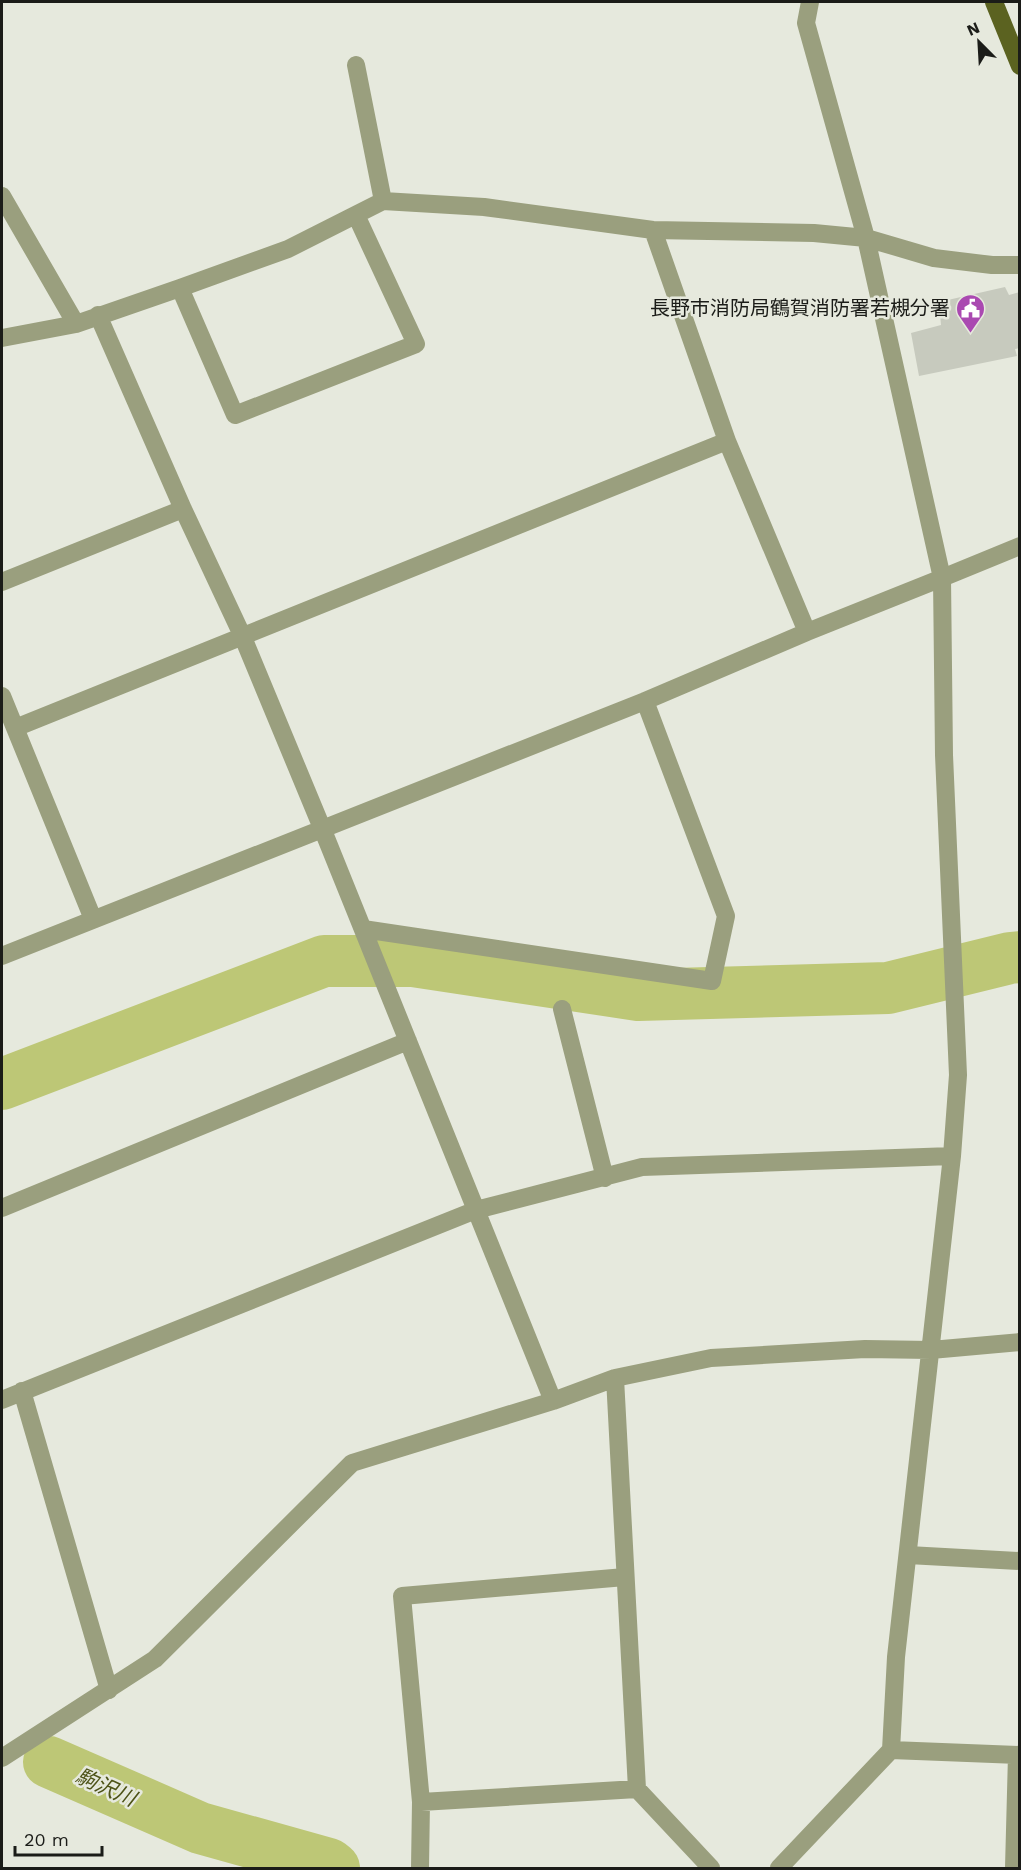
<svg xmlns="http://www.w3.org/2000/svg" width="1021" height="1870" font-family="'Work Sans','Noto Sans JP',sans-serif">
	<style>
		.lines { fill: none; stroke-linecap: round; stroke-linejoin: round }
		.river { stroke: #bdc776; stroke-width: 52 }
		.building { fill: #c7cabe }
		.minor { stroke: #9a9f7e; stroke-width: 18 }
		.major { stroke: #5b6220; stroke-width: 18 }
		.labels { text-anchor: middle; dominant-baseline: central; stroke-width: 5; stroke-linejoin: round; paint-order: stroke }
		.poi-label { font-size: 20px; fill: #1b1c18; stroke: #e6e9dd; text-anchor: end }
		.water-label { font-size: 21px; font-style: italic; fill: #4d5317; stroke: #e6e9dd }
	</style>
	<rect width="100%" height="100%" fill="#e6e9dd"/>
	<g class="lines">
		<path class="river" d="M 2,1084 L 324,961 L 413,961 L 638,995 L 888,988 L 1010,958 L 1020,957
			M 49,1762 L 200,1828 L 329,1864 L 334,1868"/>
	</g>
	<path class="building" d="M 1005,287 L 1009,295 L 1020,292 L 1020,348 L 1015,349 L 1017,356 L 919,376 L 911,333 L 941,325 L 939,302 Z"/>
	<g class="lines">
		<path class="minor" d="M 356,65 L 383,201
			M 2,196 L 76,324
			M 653,230 L 727,441 L 807,632
			M 180,288 L 235,415 L 416,344 L 356,215
			M 98,315 L 183,509 L 242,635 L 322,828 L 553,1401
			M 2,338 L 76,324 L 180,288 L 288,249 L 383,201 L 484,207 L 653,230 L 814,233 L 866,238 L 934,258 L 992,265 L 1020,265
			M 2,582 L 183,509
			M 2,696 L 93,919
			M 15,728 L 727,441
			M 363,929 L 712,981 L 726,916 L 645,701
			M 2,956 L 645,701 L 807,632 L 942,578 L 1020,546
			M 562,1009 L 605,1178
			M 2,1208 L 408,1041
			M 615,1378 L 637,1789 L 711,1868
			M 22,1391 L 109,1690
			M 2,1400 L 476,1210 L 642,1167 L 952,1156
			M 908,1555 L 1020,1561
			M 625,1577 L 402,1596 L 421,1802 L 637,1789
			M 891,1750 L 1020,1755
			M 2,1758 L 155,1659 L 352,1463 L 553,1401 L 615,1378 L 711,1358 L 865,1349 L 931,1350 L 1020,1342
			M 420,1868 L 421,1802
			M 779,1868 L 891,1750 L 896,1657 L 952,1156 L 958,1075 L 944,755 L 942,578 L 866,238 L 806,23 L 810,2
			M 1014,1868 L 1017,1755"/>
		<path class="major" d="M 994,2 L 1020,66"/>
	</g>
	<defs>
		<symbol id="civic-pin" viewBox="-11 -11 22 30"><path d="M0 17L-7.5 6A9.5 9.5 0 1 1 7.5 6Z" fill="#aa49b1" stroke="#e6e9dd"/><path d="M-.6-6.5H3V-4.5H.6V-3L4-1V1h2V6H-6V1h2V-1L-.6-3ZM-1.2 2.5V6h2.4V2.5Z" fill="#fff"/></symbol>
	</defs>
	<g fill-rule="evenodd">
		<use href="#civic-pin" x="954" y="292" width="33" height="45"/>
	</g>
	<g class="labels">
		<g class="poi-label">
			<text x="950" y="308">長野市消防局鶴賀消防署若槻分署</text>
		</g>
		<g class="water-label">
			<text transform="translate(106 1787) rotate(24)">駒沢川</text>
		</g>
	</g>
	<rect width="1021" height="1870" fill="none" stroke="#1b1c18" stroke-width="6"/>
	<g transform="translate(979 42) rotate(336)" stroke="#e6e9dd" stroke-width="4.5" paint-order="stroke">
	<path d="M0-4.5L10 22L0 15L-10 22Z" fill="#1b1c18"/>
	<text y="-9" font-size="16" font-weight="bold" text-anchor="middle" fill="#1b1c18">N</text>
	</g>
	<path d="M15 1846v9h87v-9" fill="none" stroke="#1b1c18" stroke-width="3"/>
	<text x="24" y="1846" font-size="18" fill="#1b1c18" stroke="#e6e9dd" stroke-width="4.5" paint-order="stroke">20 m</text>
</svg>
